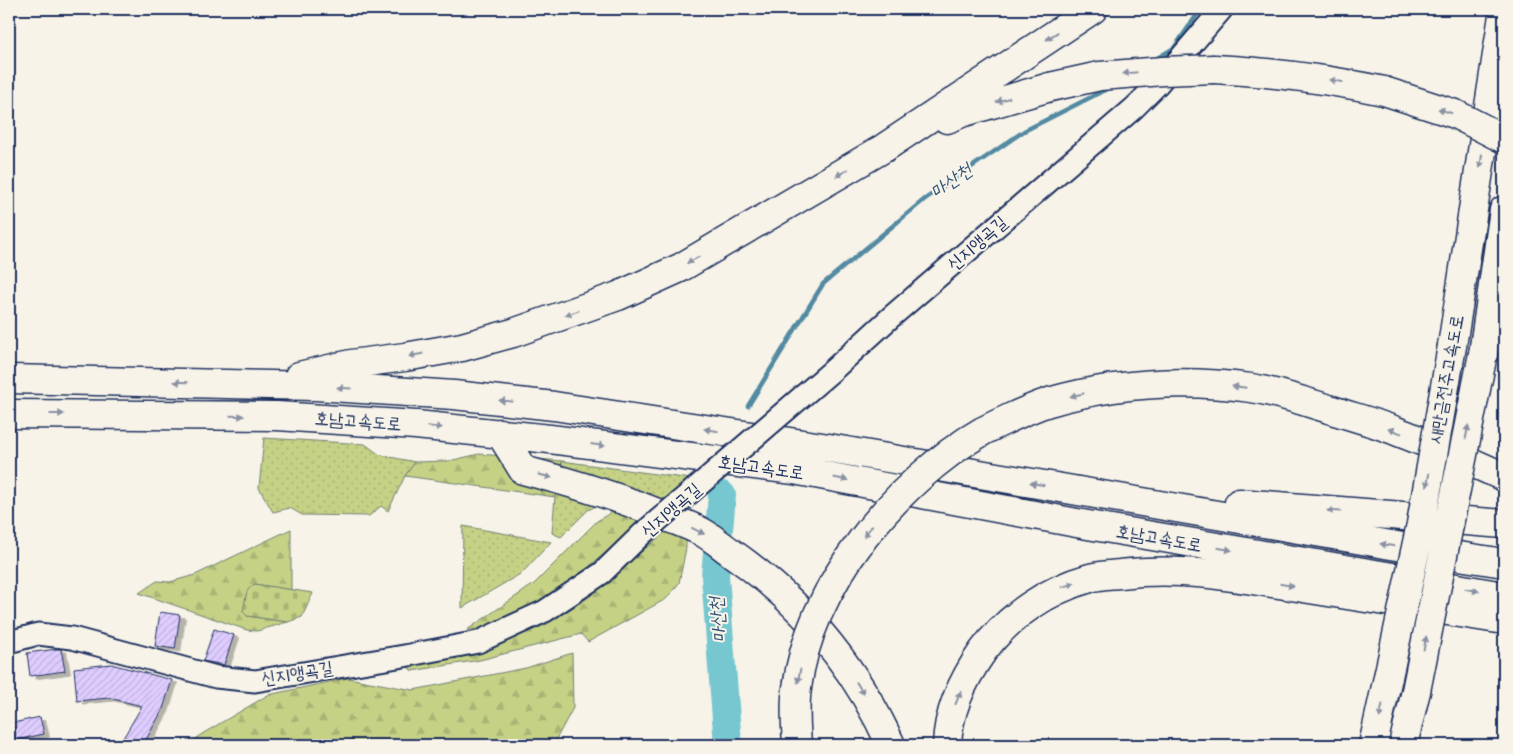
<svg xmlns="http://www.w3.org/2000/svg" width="1513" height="754" font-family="Caveat,'Poor Story',sans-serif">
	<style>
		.grass { fill: url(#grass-dots); stroke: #708072 }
		.forest { fill: url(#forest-firs); stroke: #708072 }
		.cemetery { fill: url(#cemetery-stones); stroke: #708072 }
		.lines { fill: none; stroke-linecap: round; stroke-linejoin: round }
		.stream { stroke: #528aa2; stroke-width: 4.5 }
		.river { stroke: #76c7d0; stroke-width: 28 }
		.building { fill: url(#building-hatch); stroke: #1b2f5e; filter: url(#shadow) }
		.minor-casing { stroke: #1b2f5e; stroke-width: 25 }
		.highway-casing { stroke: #1b2f5e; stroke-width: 31 }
		.minor { stroke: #f7f3e8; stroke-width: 21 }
		.highway { stroke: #f7f3e8; stroke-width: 28 }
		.minor-bridge-casing { stroke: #1b2f5e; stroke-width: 25; stroke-linecap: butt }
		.highway-bridge-casing { stroke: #1b2f5e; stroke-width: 31; stroke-linecap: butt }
		.minor-bridge { stroke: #f7f3e8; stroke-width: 21 }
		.highway-bridge { stroke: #f7f3e8; stroke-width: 28 }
		.oneway { fill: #8991a3 }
		.labels { text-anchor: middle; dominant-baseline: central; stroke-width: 4; stroke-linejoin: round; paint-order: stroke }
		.street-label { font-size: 18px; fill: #1b2f5e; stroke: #f7f3e8 }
		.water-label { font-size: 19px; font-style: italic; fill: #32557a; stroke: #f7f3e8 }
	</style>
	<defs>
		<pattern id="grass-dots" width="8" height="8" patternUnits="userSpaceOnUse" patternTransform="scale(1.25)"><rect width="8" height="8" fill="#c5d185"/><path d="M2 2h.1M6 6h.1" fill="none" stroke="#a9b475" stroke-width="1.8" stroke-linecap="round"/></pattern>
		<pattern id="forest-firs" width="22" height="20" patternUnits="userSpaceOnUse" patternTransform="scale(1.25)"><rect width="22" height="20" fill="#c5d185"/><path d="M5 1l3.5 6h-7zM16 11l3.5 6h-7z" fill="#a9b475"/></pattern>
		<pattern id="cemetery-stones" width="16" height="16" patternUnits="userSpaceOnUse" patternTransform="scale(1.25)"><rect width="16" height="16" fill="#c5d185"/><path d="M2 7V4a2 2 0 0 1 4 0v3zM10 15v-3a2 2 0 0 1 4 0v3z" fill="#a9b475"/></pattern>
		<pattern id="building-hatch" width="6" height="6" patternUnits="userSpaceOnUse" patternTransform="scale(1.25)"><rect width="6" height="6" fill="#dfcdff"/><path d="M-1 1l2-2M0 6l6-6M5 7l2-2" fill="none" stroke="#bfb0dd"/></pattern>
		<filter id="shadow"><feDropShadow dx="5.5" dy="3" stdDeviation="0" flood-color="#0004"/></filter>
	</defs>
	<rect width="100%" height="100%" fill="#f7f3e8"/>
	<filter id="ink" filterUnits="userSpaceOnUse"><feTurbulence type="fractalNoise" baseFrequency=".02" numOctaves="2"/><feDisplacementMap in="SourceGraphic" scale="10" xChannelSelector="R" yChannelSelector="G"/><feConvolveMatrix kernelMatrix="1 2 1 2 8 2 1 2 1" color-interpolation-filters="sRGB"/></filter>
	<g filter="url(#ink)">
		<path class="grass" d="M 264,438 L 365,444 L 380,455 L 415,462 L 405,476 L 388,511 L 381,506 L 369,516 L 302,515 L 290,508 L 273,512 L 259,488 Z
			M 562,461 L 691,479 L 682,484 L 665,501 L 614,497 L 588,510 L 561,537 L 552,533 L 555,497 Z
			M 463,526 L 551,542 L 522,573 L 462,608 Z"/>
		<path class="forest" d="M 479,454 L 562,461 L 555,497 L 405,476 L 415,462 L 449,461 Z
			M 615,510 L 645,512 L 640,523 L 563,589 L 528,609 L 482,630 L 467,630 L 534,584 L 597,521 Z
			M 680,519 L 686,522 L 686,548 L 679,583 L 666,599 L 588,642 L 581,634 L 480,660 L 412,671 L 407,666 L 470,653 L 502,643 L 547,624 L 586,599 Z
			M 291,529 L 291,590 L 254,584 L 247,616 L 288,622 L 257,631 L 247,630 L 139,593 L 157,581 L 170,582 L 195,575 Z
			M 572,653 L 573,708 L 553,745 L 189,745 L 202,734 L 268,695 L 348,678 L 413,690 L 526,668 Z"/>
		<path class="cemetery" d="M 254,584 L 313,593 L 302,617 L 288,622 L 247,616 L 243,611 L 247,591 Z"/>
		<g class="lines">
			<path class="stream" d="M 1154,60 L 1174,48 L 1201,9
				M 748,406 L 823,284 L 925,199 L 1024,131 L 1111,87"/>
			<path class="river" d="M 722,495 L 715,576 L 728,745"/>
		</g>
		<path class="building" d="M 160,612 L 180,615 L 175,649 L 155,646 Z
			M 214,629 L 234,635 L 224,665 L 203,661 Z
			M 57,649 L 61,649 L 65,671 L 30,676 L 27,653 Z
			M 111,664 L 172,680 L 163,709 L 143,745 L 119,745 L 142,706 L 109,698 L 77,701 L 74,668 Z
			M 40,717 L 44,734 L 16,740 L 13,723 Z"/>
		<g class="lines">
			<defs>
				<path id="minor" d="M 833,370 L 891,317 L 1134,108 L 1157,85 L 1222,9
					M 9,642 L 38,634 L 72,638 L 216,677 L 255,681 L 404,656 L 478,642 L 545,611 L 602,573 L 642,534"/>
				<path id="highway" d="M 1214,69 C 1271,72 1328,79 1384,91
					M 947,119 L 964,112 L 1050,87
					M 1452,346 L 1504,9
					M 1483,354 L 1504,210
					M 299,376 L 351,364 L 405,357 L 462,347 L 513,333 L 618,296 L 680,268 L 884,148 L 1093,9
					M 9,379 L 316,386 L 454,395 L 554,406 L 829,448 L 1420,550 L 1504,563
					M 9,414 L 277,416 L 416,425 L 550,439 L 794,470 L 1082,524 L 1504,596
					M 983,431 C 1005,420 1027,409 1049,402 C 1115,383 1184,379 1251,388 C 1278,392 1306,402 1332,410 C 1353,417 1376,423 1396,431 C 1433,445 1469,461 1504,477
					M 500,433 L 523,470 C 573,483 620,497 667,517 C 679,522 691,526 702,532 C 713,538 723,547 733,554 C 803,603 856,668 891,745
					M 1239,503 L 1504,524
					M 947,745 C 948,712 964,678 983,651 C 1009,616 1047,590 1090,578 C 1099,575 1110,575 1120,574 C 1183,566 1241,578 1303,588 C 1370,599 1437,609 1504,620
					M 1373,745 L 1388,677
					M 1403,745 L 1416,691"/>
			</defs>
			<use href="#minor" class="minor-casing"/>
			<use href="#highway" class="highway-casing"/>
			<use href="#minor" class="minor"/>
			<use href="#highway" class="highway"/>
			<defs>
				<path id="minor-bridge" d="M 642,534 L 833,370"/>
				<path id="highway-bridge" d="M 1050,87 L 1100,76 L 1163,71 L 1214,69
					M 1384,91 L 1455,114 L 1504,139
					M 1388,677 L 1421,524 L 1452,346
					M 1416,691 L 1483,354
					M 797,745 C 796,726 794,707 797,688 C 810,585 896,481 983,431"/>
			</defs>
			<use href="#minor-bridge" class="minor-bridge-casing"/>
			<use href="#highway-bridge" class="highway-bridge-casing"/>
			<use href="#minor-bridge" class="minor-bridge"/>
			<use href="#highway-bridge" class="highway-bridge"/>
		</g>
		<defs><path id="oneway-solid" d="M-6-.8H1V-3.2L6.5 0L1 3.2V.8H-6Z" transform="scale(1.25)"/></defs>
		<g class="oneway">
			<use href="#oneway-solid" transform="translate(1052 36) rotate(146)"/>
			<use href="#oneway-solid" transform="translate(1130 73) rotate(175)"/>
			<use href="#oneway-solid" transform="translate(1336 81) rotate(-171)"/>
			<use href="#oneway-solid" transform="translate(1003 100) rotate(163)"/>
			<use href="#oneway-solid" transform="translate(1445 111) rotate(-162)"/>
			<use href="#oneway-solid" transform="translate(1481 161) rotate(99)"/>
			<use href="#oneway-solid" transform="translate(842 173) rotate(149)"/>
			<use href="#oneway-solid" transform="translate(693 260) rotate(151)"/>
			<use href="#oneway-solid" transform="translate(572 313) rotate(160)"/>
			<use href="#oneway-solid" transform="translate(416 355) rotate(169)"/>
			<use href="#oneway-solid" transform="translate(181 382) rotate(-179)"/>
			<use href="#oneway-solid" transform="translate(1239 387) rotate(-174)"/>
			<use href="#oneway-solid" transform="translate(344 388) rotate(-176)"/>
			<use href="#oneway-solid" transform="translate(1077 395) rotate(167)"/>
			<use href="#oneway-solid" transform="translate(506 401) rotate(-174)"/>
			<use href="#oneway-solid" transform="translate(57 414)"/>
			<use href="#oneway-solid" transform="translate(237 416) rotate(1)"/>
			<use href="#oneway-solid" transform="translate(435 427) rotate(6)"/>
			<use href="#oneway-solid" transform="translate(711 430) rotate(-171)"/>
			<use href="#oneway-solid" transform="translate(1395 431) rotate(-160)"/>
			<use href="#oneway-solid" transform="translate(1467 432) rotate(-79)"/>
			<use href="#oneway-solid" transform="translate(598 445) rotate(7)"/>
			<use href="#oneway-solid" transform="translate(545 476) rotate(14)"/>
			<use href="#oneway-solid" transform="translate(841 479) rotate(11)"/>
			<use href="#oneway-solid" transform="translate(1428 480) rotate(100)"/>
			<use href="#oneway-solid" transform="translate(1037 484) rotate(-170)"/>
			<use href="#oneway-solid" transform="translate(1334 511) rotate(-176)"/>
			<use href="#oneway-solid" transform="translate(698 531) rotate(26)"/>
			<use href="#oneway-solid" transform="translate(868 531) rotate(128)"/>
			<use href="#oneway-solid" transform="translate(1387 545) rotate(-170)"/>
			<use href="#oneway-solid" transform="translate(1225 549) rotate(10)"/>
			<use href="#oneway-solid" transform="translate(1068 585) rotate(-20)"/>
			<use href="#oneway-solid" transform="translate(1287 585) rotate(9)"/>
			<use href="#oneway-solid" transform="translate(1472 590) rotate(10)"/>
			<use href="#oneway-solid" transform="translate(1425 643) rotate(-79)"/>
			<use href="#oneway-solid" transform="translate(799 676) rotate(101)"/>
			<use href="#oneway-solid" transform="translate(860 688) rotate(58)"/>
			<use href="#oneway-solid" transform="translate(958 698) rotate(-68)"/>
			<use href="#oneway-solid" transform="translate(1381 711) rotate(102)"/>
		</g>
	</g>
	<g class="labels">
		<g class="street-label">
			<text transform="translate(977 243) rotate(-41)">신지앵곡길</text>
			<text transform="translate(1446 379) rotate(-80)">새만금전주고속도로</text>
			<text transform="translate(358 421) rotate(4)">호남고속도로</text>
			<text transform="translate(761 467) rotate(8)">호남고속도로</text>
			<text transform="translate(671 510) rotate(-41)">신지앵곡길</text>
			<text transform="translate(1159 538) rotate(10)">호남고속도로</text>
			<text transform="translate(297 673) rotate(-9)">신지앵곡길</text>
		</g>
		<g class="water-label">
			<text transform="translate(951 181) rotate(-35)">마산천</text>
			<text transform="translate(718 620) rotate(-95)">마산천</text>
		</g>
	</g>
	<rect width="1513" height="754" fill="none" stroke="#f7f3e8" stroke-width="30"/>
	<rect x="15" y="15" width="1483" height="724" fill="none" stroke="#1b2f5e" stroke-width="2" filter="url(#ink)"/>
</svg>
